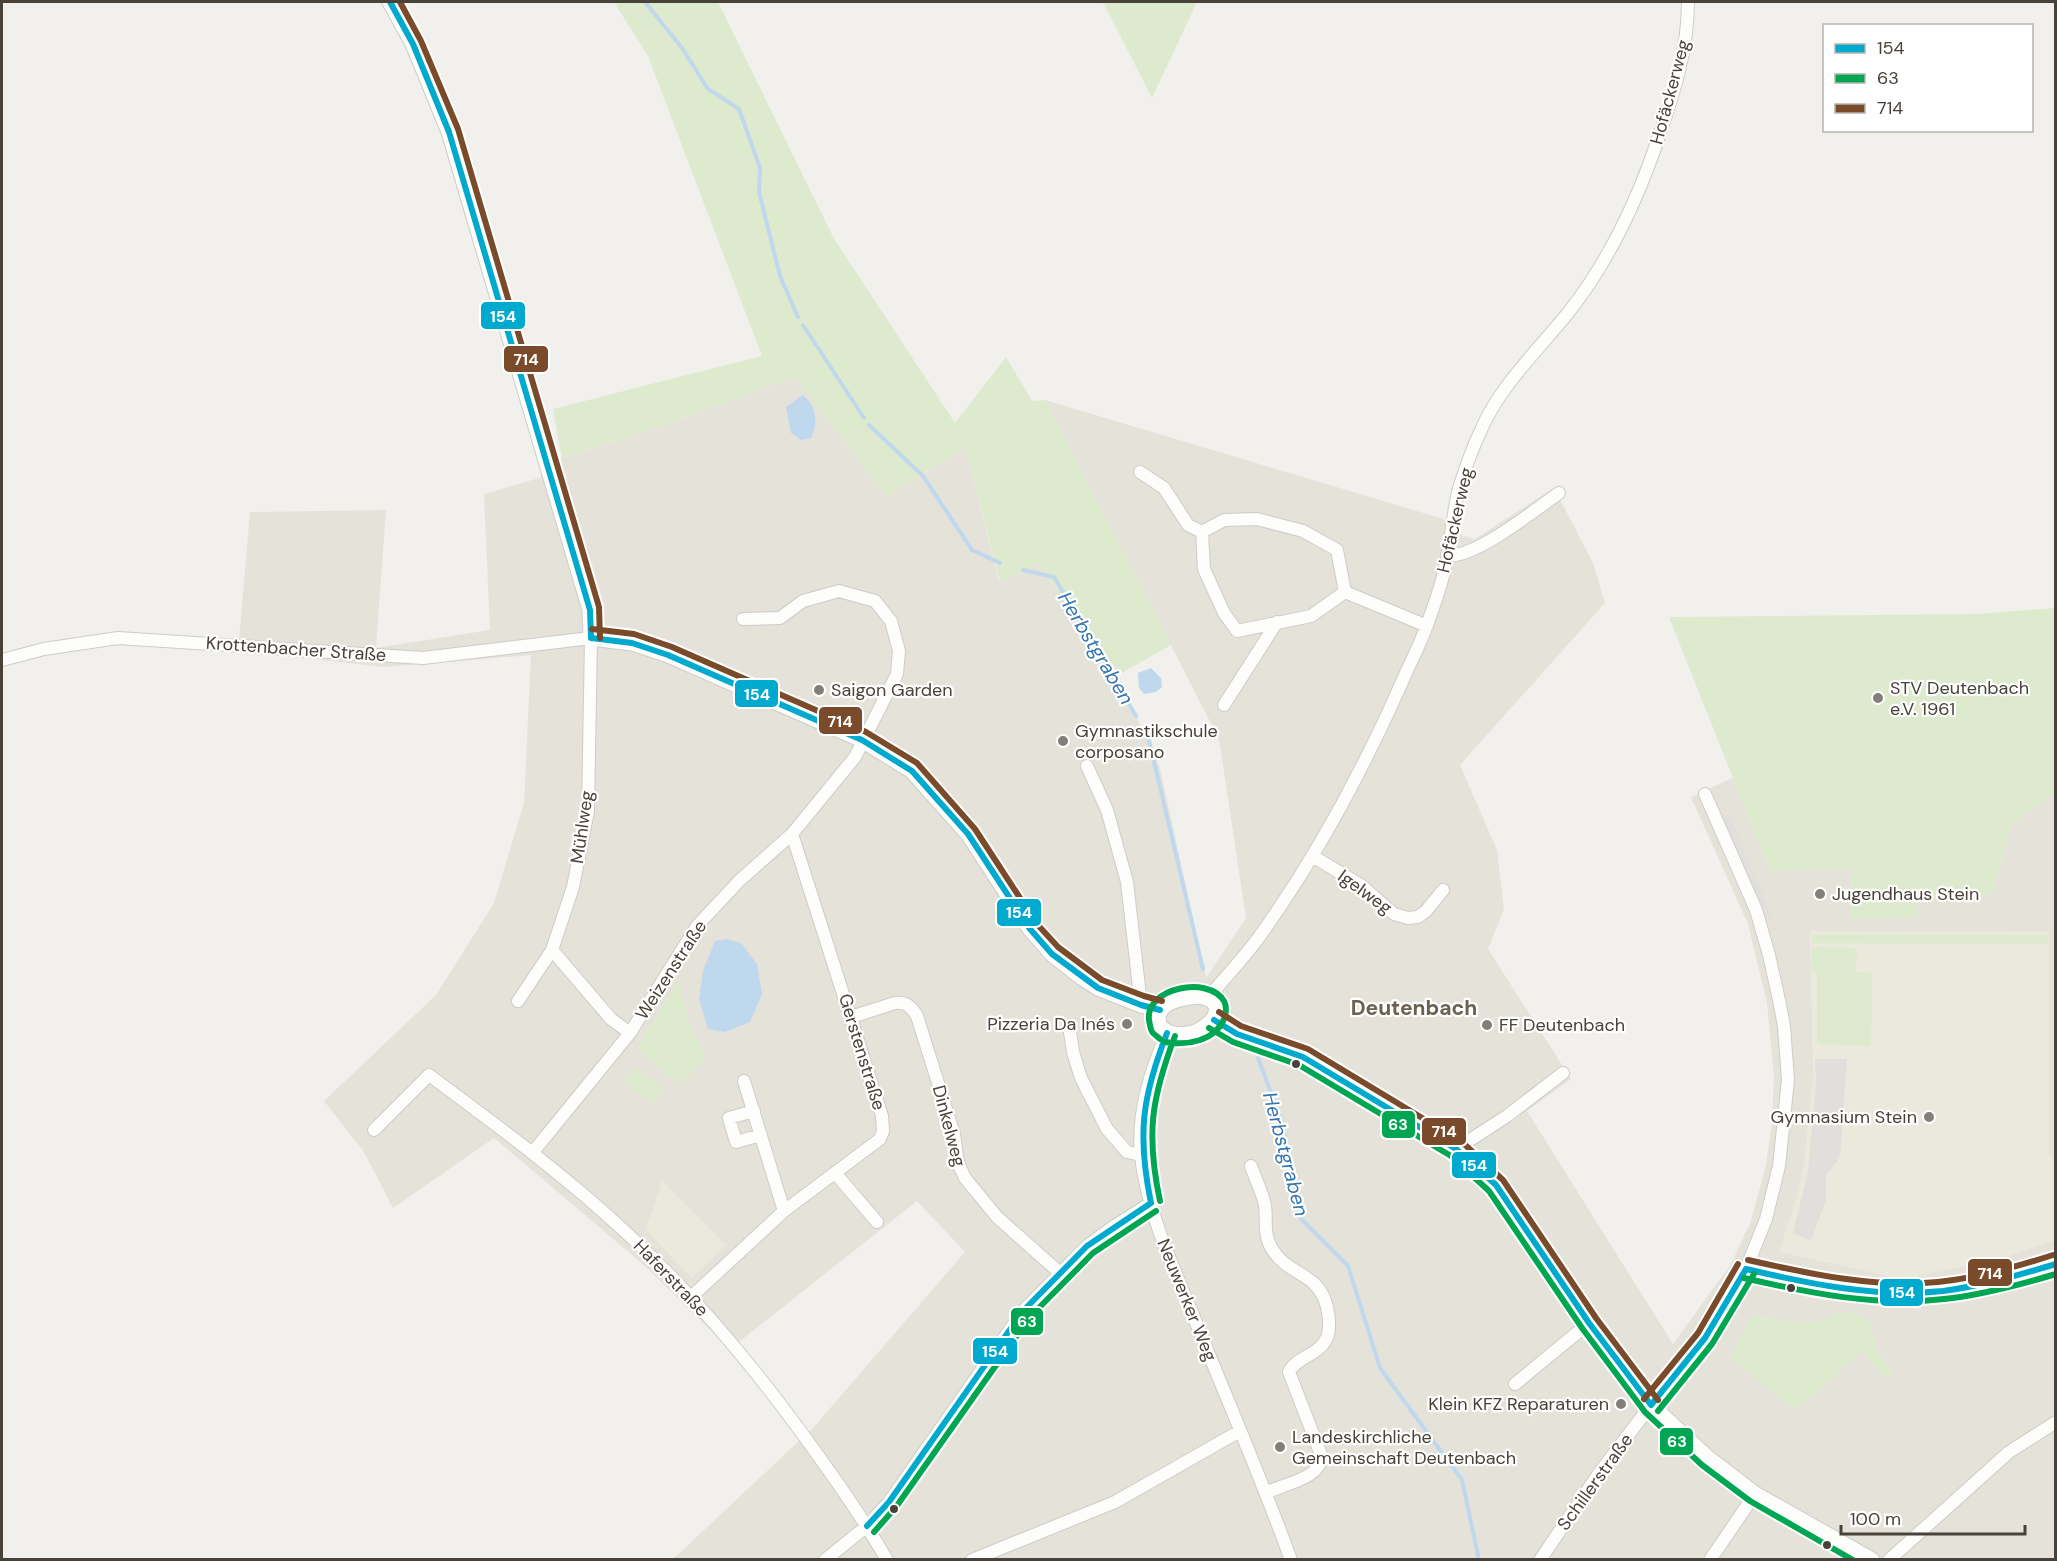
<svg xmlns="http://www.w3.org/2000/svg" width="2057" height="1561" font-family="'DM Sans',sans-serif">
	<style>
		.residential { fill: #e5e2da; fill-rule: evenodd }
		.education { fill: #ebe8dc }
		.green { fill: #ddeacd }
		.parking { fill: #e1dfdc }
		.water { fill: #bfd8ed }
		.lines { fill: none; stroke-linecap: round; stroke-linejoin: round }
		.stream { stroke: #bfd8ed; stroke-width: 4 }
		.minor-casing { stroke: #ceccc8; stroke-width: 14 }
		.tertiary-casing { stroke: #ceccc8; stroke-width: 17 }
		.minor { stroke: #fdfdfc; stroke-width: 12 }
		.tertiary { stroke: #fdfdfc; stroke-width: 15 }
		.bus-1-casing { stroke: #fff; stroke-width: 10 }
		.bus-2-casing { stroke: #fff; stroke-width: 10 }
		.bus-3-casing { stroke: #fff; stroke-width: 10 }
		.bus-1 { stroke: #00a9ce; stroke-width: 6 }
		.bus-2 { stroke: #00a651; stroke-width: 6 }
		.bus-3 { stroke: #7a4b2a; stroke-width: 6 }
		.poi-dot { fill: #837f77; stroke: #fff; stroke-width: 2 }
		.bus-dot { fill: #484238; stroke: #fff; stroke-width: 2 }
		.labels { text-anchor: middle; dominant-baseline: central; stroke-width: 4.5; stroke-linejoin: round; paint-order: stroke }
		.street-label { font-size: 18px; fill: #484238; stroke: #fff }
		.poi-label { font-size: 18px; fill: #484238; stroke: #fff; text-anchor: start }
		.water-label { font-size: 20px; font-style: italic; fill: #3576b0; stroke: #fff }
		.quarter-label { font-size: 21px; font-weight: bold; fill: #6a6150; stroke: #fff }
		.line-badge { stroke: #fff; stroke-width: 2 }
		.badge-label { font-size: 16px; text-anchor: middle; font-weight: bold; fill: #fff }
	</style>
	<rect width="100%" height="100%" fill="#f1f0ec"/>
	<path class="residential" d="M 795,377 L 887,497 L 965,447 L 999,581 L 1037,564 L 1118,675 L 1160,768 L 1206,978 L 1246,918 L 1219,739 L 1045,400 L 1447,520 L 1463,536 L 1475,539 L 1554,488 L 1593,563 L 1605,603 L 1460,765 L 1497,850 L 1504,909 L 1488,949 L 1571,1079 L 1527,1111 L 1673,1344 L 1731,1264 L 1751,1221 L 1766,1165 L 1772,1123 L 1774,1076 L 1767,1003 L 1748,924 L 1691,797 L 1733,778 L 1770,871 L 1852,869 L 1851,919 L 1917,918 L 1917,901 L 1992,894 L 2012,823 L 2055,793 L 2055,1559 L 673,1559 L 813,1428 L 965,1252 L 917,1201 L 730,1349 L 645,1266 L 494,1138 L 393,1208 L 364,1152 L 324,1101 L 436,995 L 494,903 L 524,803 L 531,655 L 384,667 L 238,651 L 250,512 L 386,510 L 376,648 L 490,630 L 484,494 L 539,478 L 562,458 L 675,421 ZM 1752,1315 L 1804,1324 L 1869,1320 L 1877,1350 L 1892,1371 L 1885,1379 L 1864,1350 Z"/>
	<path class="education" d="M 1810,931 L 2049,932 L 2049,1154 L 2055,1163 L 2055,1240 L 1996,1260 L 1902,1279 L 1779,1252 L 1798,1193 L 1804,1162 L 1813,1079 Z
		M 662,1181 L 726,1245 L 692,1278 L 646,1230 Z"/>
	<path class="green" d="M 614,2 L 718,2 L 833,237 L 955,423 L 1006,357 L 1032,401 L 1045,400 L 1171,645 L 1118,675 L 1037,564 L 1000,582 L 965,447 L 887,497 L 795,377 L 675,421 L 562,458 L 553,409 L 762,356 L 648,56 Z
		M 1103,2 L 1197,2 L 1152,98 Z
		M 2055,608 L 2055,793 L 2012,823 L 1992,894 L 1918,901 L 1918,918 L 1851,919 L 1852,869 L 1770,871 L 1669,617 L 1977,614 Z
		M 1812,934 L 2048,935 L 2048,944 L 1812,943 Z
		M 1812,947 L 1857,948 L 1856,972 L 1872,973 L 1871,1046 L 1817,1044 L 1817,974 L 1812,973 Z
		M 678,982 L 692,1031 L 707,1057 L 682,1083 L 668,1076 L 637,1047 Z
		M 635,1068 L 664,1089 L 654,1104 L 624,1082 Z
		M 1848,1311 L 1869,1320 L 1877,1350 L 1892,1371 L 1885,1379 L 1863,1350 L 1795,1411 L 1731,1358 L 1752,1315 L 1804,1324 Z"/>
	<path class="parking" d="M 1729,815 L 1772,916 L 1765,918 L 1723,818 Z
		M 1815,1059 L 1847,1059 L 1840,1157 L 1826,1176 L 1826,1200 L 1811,1240 L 1793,1234 L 1808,1171 L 1816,1080 Z"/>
	<path class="water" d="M 803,395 C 816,406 819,423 811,438 L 801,440 L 791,433 L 786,407 Z
		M 1151,668 L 1161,678 L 1162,687 L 1156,692 L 1144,694 L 1139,688 L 1138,673 Z
		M 728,939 L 742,944 L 757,964 L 762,994 L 750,1022 L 725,1032 L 708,1029 L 699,999 L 703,971 L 715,941 Z"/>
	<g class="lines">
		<path class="stream" d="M 645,2 L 682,48 L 708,89 L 739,109 L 760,168 L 759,192 L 780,276 L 798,317
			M 803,325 L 864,418
			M 869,425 L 923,476 L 972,550 L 1000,563
			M 1023,570 L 1054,577 L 1136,716
			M 1147,732 L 1203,969
			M 1258,1058 L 1282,1122 L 1301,1219 L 1348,1266 L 1380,1368 L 1462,1480 L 1479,1560"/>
		<defs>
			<path id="minor" d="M 1140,472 L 1164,488 L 1188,525 L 1202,532
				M 1257,519 L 1303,531 L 1337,550 L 1345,592 L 1311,616 L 1237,631 L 1224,613 L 1204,569 L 1202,532 L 1224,520 Z
				M 1447,555 C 1473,560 1536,509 1559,493
				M 1345,592 L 1427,626
				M 2,660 L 44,649 L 118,638 L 423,658 L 591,638 L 588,811 L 573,887 L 552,950 L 518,1001
				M 1224,705 L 1277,622
				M 1087,766 L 1107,810 L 1127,882 L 1141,1005
				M 1314,857 L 1362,886 L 1394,914 L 1408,918 L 1418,917 L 1426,911 L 1443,890
				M 552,950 L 611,1019 L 630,1033
				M 1208,998 C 1226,976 1246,956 1262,933 C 1318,854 1363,770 1402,682 C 1410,663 1420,645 1427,625 C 1433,608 1440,590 1444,572 C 1451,544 1452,516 1459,488 C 1465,469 1472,449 1481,430 C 1500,386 1538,350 1568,313 C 1610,260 1639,197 1660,133 C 1675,90 1688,47 1688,2
				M 851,1017 L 895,1003 C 906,1002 911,1006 917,1016 L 954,1134 L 958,1163 L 965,1178 L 997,1217 L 1060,1273
				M 1070,1032 L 1073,1052 L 1081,1078 L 1107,1129 L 1127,1152 L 1141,1155
				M 1167,1033 C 1150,1072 1137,1113 1141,1156 C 1147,1211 1172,1264 1193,1315 C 1226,1397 1261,1477 1291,1560
				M 744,1081 L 784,1211
				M 754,1111 L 729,1118 L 736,1142 L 761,1135
				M 374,1130 L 429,1075 C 499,1127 570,1179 634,1240 C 705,1306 766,1382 822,1461 C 845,1493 867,1525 887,1560
				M 1456,1149 L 1507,1116 L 1563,1073
				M 533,1152 L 630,1033 L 697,926 L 739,881 L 792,834 L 855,757 L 897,674 L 899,651 L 891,621 L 875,601 L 839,591 L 803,601 L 780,618 L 743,619
				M 1251,1166 C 1255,1178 1262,1192 1265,1205 C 1267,1220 1263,1235 1272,1249 C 1289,1277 1318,1271 1327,1307 C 1329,1316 1330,1326 1328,1335 C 1321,1356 1296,1356 1289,1372 L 1320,1452 C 1327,1477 1285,1484 1267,1492
				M 835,1173 L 877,1222
				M 1746,1269 C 1805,1283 1864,1294 1925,1292 C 1968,1290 2014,1277 2056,1264
				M 691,1297 L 784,1211 L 880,1139 L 883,1131 L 882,1116 L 792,834
				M 1515,1384 L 1589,1323
				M 825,1560 L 867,1526 L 889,1502 L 1023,1311 L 1087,1246 L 1113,1227 L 1151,1203
				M 972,1560 L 1115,1502 L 1240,1431
				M 1540,1560 L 1597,1476 L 1651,1405 L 1692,1356 L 1717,1319 L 1746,1269 L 1766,1219 L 1779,1166 L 1788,1080 L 1784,1026 L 1779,1000 L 1769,955 L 1756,910 L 1705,794
				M 1710,1560 L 1755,1494
				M 1889,1560 L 2009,1452 L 2056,1422"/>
			<path id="tertiary" d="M 390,2 L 413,44 L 449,132 L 590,610 L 591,638 L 632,643 L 668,655 L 862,740 L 912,771 L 968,834 L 1030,929 L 1052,954 L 1081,977 L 1098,988 L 1141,1005 L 1160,1010
				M 1197,996 C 1245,1001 1193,1054 1160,1027 C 1151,1003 1179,998 1197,996 Z
				M 1214,1020 L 1237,1034 L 1303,1057 L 1456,1149 L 1496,1185 L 1589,1323 L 1651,1405 L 1708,1458 L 1755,1494 L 1872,1560"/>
		</defs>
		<use href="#minor" class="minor-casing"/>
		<use href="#tertiary" class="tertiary-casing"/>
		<use href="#minor" class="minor"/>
		<use href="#tertiary" class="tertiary"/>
		<defs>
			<path id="bus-1" d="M 390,2 L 413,44 L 449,132 L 590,610 L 591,638
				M 591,638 L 632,643 L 668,655 L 862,740 L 912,771 L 968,834 L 1030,929 L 1052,954 L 1098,988 L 1141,1005 L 1160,1010
				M 1214,1020 L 1237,1034 L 1303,1057 L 1456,1149 L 1496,1185 L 1589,1323 L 1651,1405
				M 1151,1203 C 1137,1135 1142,1097 1167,1033
				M 1746,1269 C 1810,1284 1877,1298 1943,1291 C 1981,1286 2019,1275 2056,1264
				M 1651,1405 L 1705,1338 L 1746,1269
				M 867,1526 L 889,1502 L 1023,1311 L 1087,1246 L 1151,1203"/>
			<path id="bus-2" d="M 1209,1028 L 1233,1042 L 1299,1065 L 1451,1156 L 1489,1191 L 1582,1328 L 1645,1412 L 1702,1465 L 1750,1501 L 1853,1560
				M 1160,1039 C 1158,1037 1155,1035 1153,1033 C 1150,1030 1150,1024 1149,1020 C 1145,988 1208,975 1224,1001 C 1227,1006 1226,1014 1224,1019 C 1215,1041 1187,1046 1165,1042
				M 1160,1201 C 1146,1135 1151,1099 1175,1036
				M 1744,1278 C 1809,1293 1877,1307 1944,1299 C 1982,1295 2019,1285 2056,1274
				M 1658,1411 L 1712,1344 L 1754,1274
				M 874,1532 L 896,1507 L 1030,1317 L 1093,1253 L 1156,1211"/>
			<path id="bus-3" d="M 400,2 L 421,41 L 458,129 L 599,607 L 600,638
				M 592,629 L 634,634 L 672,647 L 866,732 L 917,763 L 975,829 L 1037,924 L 1058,947 L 1102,980 L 1144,996 L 1162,1001
				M 1219,1012 L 1241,1026 L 1308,1049 L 1462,1142 L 1503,1180 L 1596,1318 L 1658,1400
				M 1748,1260 C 1810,1274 1874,1288 1938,1282 C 1977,1278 2016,1267 2053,1255
				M 1644,1399 L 1698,1333 L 1738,1264"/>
		</defs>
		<use href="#bus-1" class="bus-1-casing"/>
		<use href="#bus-2" class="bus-2-casing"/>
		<use href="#bus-3" class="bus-3-casing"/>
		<use href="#bus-1" class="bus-1"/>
		<use href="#bus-2" class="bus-2"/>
		<use href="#bus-3" class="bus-3"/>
	</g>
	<g class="poi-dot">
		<circle cx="819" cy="690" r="6"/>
		<circle cx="1878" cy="698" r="6"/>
		<circle cx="1063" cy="741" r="6"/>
		<circle cx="1820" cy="894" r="6"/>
		<circle cx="1127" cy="1024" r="6"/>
		<circle cx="1487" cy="1025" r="6"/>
		<circle cx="1929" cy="1117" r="6"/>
		<circle cx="1621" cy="1404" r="6"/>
		<circle cx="1280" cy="1447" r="6"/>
	</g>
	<g class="bus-dot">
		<circle cx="1296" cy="1064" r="5"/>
		<circle cx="1791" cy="1288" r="5"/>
		<circle cx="894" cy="1509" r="5"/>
		<circle cx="1827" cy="1545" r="5"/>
	</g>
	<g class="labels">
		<g class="street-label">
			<text transform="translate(1670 92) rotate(-75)">Hofäckerweg</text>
			<text transform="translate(1455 520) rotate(-77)">Hofäckerweg</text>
			<text transform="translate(296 649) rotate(4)">Krottenbacher Straße</text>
			<text transform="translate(582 827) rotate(-82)">Mühlweg</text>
			<text transform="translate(1365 892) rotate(36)">Igelweg</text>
			<text transform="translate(671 970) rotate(-57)">Weizenstraße</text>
			<text transform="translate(862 1052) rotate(73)">Gerstenstraße</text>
			<text transform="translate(949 1126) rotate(75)">Dinkelweg</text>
			<text transform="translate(671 1278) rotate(46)">Haferstraße</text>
			<text transform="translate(1187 1300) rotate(68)">Neuwerker Weg</text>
			<text transform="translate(1595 1482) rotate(-54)">Schillerstraße</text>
		</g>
		<g class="poi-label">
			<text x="1890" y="688">STV Deutenbach<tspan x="1890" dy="21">e.V. 1961</tspan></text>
			<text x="831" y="690">Saigon Garden</text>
			<text x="1075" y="731">Gymnastikschule<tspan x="1075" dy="21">corposano</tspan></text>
			<text x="1832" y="894">Jugendhaus Stein</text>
			<text x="1115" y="1024" text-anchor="end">Pizzeria Da Inés</text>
			<text x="1499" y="1025">FF Deutenbach</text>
			<text x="1917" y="1117" text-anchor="end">Gymnasium Stein</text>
			<text x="1609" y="1404" text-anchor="end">Klein KFZ Reparaturen</text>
			<text x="1292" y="1437">Landeskirchliche<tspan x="1292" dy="21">Gemeinschaft Deutenbach</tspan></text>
		</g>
		<g class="water-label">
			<text transform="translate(1096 648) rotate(59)">Herbstgraben</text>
			<text transform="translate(1286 1154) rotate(75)">Herbstgraben</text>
		</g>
		<g class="quarter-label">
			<text x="1414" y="1008">Deutenbach</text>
		</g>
	</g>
	<g class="line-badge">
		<rect x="480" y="301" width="46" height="29" rx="6" fill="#00a9ce"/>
		<rect x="503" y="345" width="46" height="28" rx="6" fill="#7a4b2a"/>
		<rect x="734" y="679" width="45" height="29" rx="6" fill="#00a9ce"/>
		<rect x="818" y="706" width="45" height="29" rx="6" fill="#7a4b2a"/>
		<rect x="996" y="898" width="46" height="29" rx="6" fill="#00a9ce"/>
		<rect x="1381" y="1110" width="35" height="29" rx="6" fill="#00a651"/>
		<rect x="1421" y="1117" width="46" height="29" rx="6" fill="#7a4b2a"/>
		<rect x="1451" y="1151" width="46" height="28" rx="6" fill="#00a9ce"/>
		<rect x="1967" y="1258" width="46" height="29" rx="6" fill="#7a4b2a"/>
		<rect x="1879" y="1278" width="45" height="29" rx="6" fill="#00a9ce"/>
		<rect x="1010" y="1307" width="34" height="29" rx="6" fill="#00a651"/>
		<rect x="972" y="1337" width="46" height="28" rx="6" fill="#00a9ce"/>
		<rect x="1659" y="1427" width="35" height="29" rx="6" fill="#00a651"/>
	</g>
	<g class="badge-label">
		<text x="503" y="322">154</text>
		<text x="526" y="365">714</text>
		<text x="757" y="700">154</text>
		<text x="840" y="727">714</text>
		<text x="1019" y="918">154</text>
		<text x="1398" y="1130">63</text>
		<text x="1444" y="1137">714</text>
		<text x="1474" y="1171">154</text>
		<text x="1990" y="1279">714</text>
		<text x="1902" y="1298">154</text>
		<text x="1027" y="1327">63</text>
		<text x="995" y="1357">154</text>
		<text x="1677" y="1447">63</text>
	</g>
	<rect width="2057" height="1561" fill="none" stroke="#484238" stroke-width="6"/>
	<rect x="1823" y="24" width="210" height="108" fill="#ffffff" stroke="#b6b3af" stroke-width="1.5"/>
	<rect x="1835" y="44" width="30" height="9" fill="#00a9ce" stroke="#b6b3af" stroke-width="1.5"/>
	<text x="1877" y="54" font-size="18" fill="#484238">154</text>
	<rect x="1835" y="74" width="30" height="9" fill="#00a651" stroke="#b6b3af" stroke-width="1.5"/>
	<text x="1877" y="84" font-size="18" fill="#484238">63</text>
	<rect x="1835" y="104" width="30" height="9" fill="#7a4b2a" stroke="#b6b3af" stroke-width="1.5"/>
	<text x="1877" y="114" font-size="18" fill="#484238">714</text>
	<path d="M1841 1525v9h184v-9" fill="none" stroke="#484238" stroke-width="3"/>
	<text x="1850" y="1525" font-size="18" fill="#484238" stroke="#ffffff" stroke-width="4.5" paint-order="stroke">100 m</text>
</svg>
